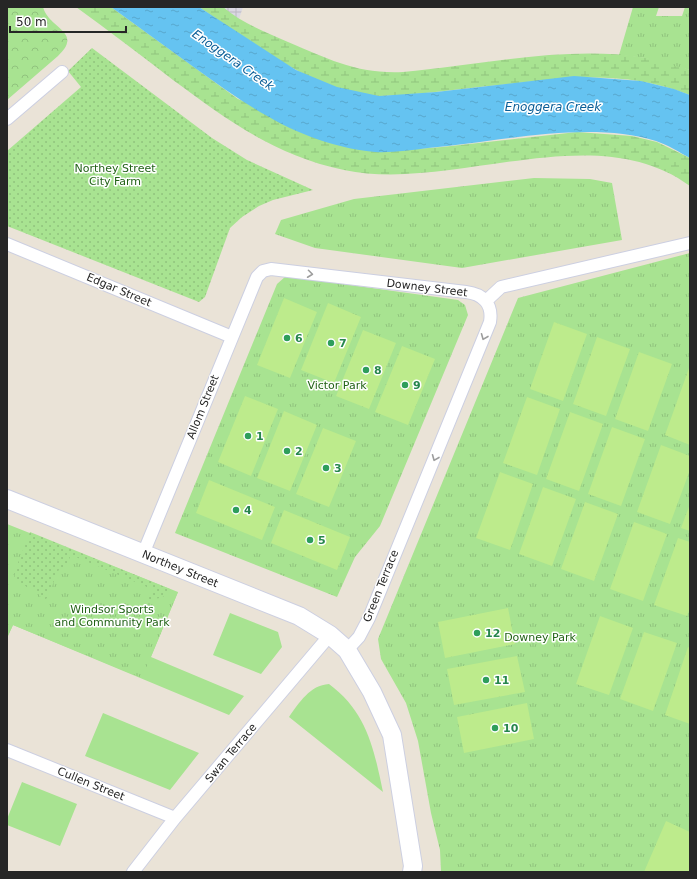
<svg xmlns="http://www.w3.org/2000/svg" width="697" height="879" font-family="'DejaVu Sans',sans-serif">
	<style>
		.industrial { fill: url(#industrial-grid) }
		.grass { fill: #a8e391 }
		.forest { fill: url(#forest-crowns) }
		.wetland { fill: url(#wetland-marsh) }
		.park { fill: url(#park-tufts) }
		.garden { fill: url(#garden-dots) }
		.pitch { fill: #bdeb8c }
		.water { fill: url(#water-ripples) }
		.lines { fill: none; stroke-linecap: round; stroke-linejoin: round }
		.street-casing { stroke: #cccfe1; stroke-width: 14 }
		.secondary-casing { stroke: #cccfe1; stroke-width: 20 }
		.street { stroke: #fff; stroke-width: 12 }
		.secondary { stroke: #fff; stroke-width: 18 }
		.oneway { stroke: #9d9d9d }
		.leisure-dot { fill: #2e9e5b; stroke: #fff; stroke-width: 1.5 }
		.labels { text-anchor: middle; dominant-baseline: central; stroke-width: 3; stroke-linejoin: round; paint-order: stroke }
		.park-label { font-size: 11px; fill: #226317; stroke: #fff }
		.street-label { font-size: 11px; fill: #262626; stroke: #fff }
		.leisure-label { font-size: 11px; font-weight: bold; fill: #27864d; stroke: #fff; text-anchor: start }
		.water-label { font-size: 12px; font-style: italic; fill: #0a5e97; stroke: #fff }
	</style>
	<defs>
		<pattern id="industrial-grid" width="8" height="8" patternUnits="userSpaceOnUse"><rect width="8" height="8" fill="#dbd8e2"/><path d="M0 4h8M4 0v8" fill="none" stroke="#bcb9c2"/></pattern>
		<pattern id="forest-crowns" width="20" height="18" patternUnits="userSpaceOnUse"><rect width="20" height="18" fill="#a8e391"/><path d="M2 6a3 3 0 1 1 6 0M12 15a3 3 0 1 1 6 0" fill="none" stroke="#90c37d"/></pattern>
		<pattern id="wetland-marsh" width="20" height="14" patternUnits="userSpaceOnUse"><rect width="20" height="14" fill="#a8e391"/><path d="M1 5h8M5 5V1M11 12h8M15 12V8" fill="none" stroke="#90c37d"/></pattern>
		<pattern id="park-tufts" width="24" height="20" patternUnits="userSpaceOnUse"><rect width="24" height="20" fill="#a8e391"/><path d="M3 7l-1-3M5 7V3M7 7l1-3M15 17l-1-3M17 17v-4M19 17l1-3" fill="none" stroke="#90c37d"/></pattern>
		<pattern id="garden-dots" width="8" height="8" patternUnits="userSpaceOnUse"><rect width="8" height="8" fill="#a8e391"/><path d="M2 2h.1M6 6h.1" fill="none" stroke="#90c37d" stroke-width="1.8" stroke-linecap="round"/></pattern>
		<pattern id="water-ripples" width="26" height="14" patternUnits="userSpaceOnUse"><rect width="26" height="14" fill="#65c3f1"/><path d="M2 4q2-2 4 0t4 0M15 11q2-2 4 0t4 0" fill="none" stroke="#58a7ce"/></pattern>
	</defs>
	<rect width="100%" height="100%" fill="#eae3d7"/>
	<path class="industrial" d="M 223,7 L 243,7 L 239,19 L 233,16 Z"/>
	<path class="grass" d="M 178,592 L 151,657 L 244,696 L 229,715 L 13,625 L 7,638 L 7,621 Z
		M 230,613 L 278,632 L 282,647 L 261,674 L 213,655 Z
		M 329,684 C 367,712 374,749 383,792 L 289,717 C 299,703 310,685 329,684 Z
		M 103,713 L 199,753 L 170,790 L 85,756 Z
		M 22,782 L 77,804 L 60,846 L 7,825 L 7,819 Z"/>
	<path class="forest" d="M 7,7 L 43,7 C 49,29 84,32 58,56 L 7,100 Z"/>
	<path class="wetland" d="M 76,7 L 111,7 L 238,99 L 376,152 L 442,147 L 577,132 L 632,136 L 657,142 L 690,158 L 690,186 C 594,115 453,193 344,170 C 274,155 229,121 173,80 C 141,55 109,31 76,7 Z
		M 199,7 L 223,7 C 242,23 265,32 288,42 C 329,59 356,74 403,72 C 492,64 605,36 690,70 L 690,95 C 628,71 574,76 510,84 C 475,87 440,92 404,95 C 396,95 388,96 380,96 C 316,94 250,41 199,7 Z"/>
	<path class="park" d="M 633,7 L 659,7 L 656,16 L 682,16 L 685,7 L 690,7 L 690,70 L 645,58 L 619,55 Z
		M 534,178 L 590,179 L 612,183 L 622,240 L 462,268 L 315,248 L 275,234 L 281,220 L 354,199 Z
		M 690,253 L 690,872 L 441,872 L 440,850 L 431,813 L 418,741 L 406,703 L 381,659 L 378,639 L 518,298 Z
		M 286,276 L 458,300 L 465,305 L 468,315 L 380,526 L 355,557 L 337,597 L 175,533 L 277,284 Z
		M 7,524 L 178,592 L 142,678 L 13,625 L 7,638 Z"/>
	<path class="garden" d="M 92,48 L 212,138 L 247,160 L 313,190 L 273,200 L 259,206 L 242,217 L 230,228 L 205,297 L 199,302 L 7,226 L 7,151 L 81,87 L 68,71 Z
		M 30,532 L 170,589 C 166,599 158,598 148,600 L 152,589 L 71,555 L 65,569 L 60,567 L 47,598 L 43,601 L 37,591 L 16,582 L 14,573 Z"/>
	<path class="pitch" d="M 284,298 L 317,312 L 290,378 L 257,365 Z
		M 328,303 L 361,317 L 334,383 L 301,370 Z
		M 554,322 L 587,334 L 563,401 L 530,389 Z
		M 363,330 L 396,343 L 369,409 L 336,396 Z
		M 597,337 L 630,349 L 606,416 L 573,404 Z
		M 402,346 L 435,359 L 408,425 L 375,412 Z
		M 639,352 L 672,364 L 648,431 L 615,419 Z
		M 689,368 L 690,369 L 690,445 L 665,435 Z
		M 245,396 L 278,409 L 251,476 L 218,462 Z
		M 527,397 L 560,409 L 537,475 L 503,463 Z
		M 284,411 L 317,425 L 290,491 L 257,478 Z
		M 570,412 L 603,424 L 579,491 L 546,479 Z
		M 612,427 L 645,439 L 621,506 L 588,494 Z
		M 323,428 L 356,441 L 329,507 L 296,494 Z
		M 661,445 L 690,456 L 690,470 L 670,524 L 637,512 Z
		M 500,472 L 533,484 L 510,550 L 476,538 Z
		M 209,480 L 275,507 L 262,540 L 196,513 Z
		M 543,487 L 576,499 L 552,566 L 519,554 Z
		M 585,502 L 618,514 L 594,581 L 561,569 Z
		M 690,504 L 690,531 L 681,528 Z
		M 284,510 L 350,537 L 337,570 L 271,543 Z
		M 634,522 L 667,534 L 643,601 L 610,589 Z
		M 678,538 L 690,542 L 690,608 L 687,616 L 654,605 Z
		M 508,608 L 515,644 L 445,658 L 438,622 Z
		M 600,616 L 633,628 L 609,695 L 576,684 Z
		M 644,632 L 677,643 L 653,711 L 620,699 Z
		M 688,647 L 690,648 L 690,724 L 665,715 Z
		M 517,656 L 525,692 L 454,705 L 447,669 Z
		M 527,703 L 534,739 L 464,753 L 457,717 Z
		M 666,821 L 690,832 L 690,872 L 644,872 Z"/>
	<path class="water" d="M 111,7 L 199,7 L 296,70 L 337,87 L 379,96 L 436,92 L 574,76 L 641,81 L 674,89 L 690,95 L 690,158 C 679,152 668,145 656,141 C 588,120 499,142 428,148 C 411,150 392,153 375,152 C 303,145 252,109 195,68 C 167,48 139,27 111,7 Z"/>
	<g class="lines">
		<defs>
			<path id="street" d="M 7,119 L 62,72
				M 7,244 L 232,337
				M 486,301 L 501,287 L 690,243
				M 143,554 L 257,277 L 263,271 L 271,269 L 466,292 C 483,294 493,304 490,322 L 369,618 L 359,637 L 347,650
				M 7,750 L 175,818
				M 133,872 L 175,818 L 330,635"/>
			<path id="secondary" d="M 7,499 L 299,616 L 330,635 L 347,650 L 372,692 L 392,735 L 413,866 L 412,872"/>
		</defs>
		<use href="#street" class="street-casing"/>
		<use href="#secondary" class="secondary-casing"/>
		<use href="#street" class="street"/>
		<use href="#secondary" class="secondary"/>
	</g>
	<defs><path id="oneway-chevron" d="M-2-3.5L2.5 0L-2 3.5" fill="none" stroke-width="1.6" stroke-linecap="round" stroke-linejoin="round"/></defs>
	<g class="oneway">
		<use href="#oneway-chevron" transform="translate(310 274) rotate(7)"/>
		<use href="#oneway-chevron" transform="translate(484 337) rotate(112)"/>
		<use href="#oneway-chevron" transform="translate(435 458) rotate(112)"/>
	</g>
	<g class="leisure-dot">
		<circle cx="287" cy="338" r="4"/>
		<circle cx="331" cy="343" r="4"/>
		<circle cx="366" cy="370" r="4"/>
		<circle cx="405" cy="385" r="4"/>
		<circle cx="248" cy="436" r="4"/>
		<circle cx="287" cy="451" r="4"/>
		<circle cx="326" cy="468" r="4"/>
		<circle cx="236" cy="510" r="4"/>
		<circle cx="310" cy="540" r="4"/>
		<circle cx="477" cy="633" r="4"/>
		<circle cx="486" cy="680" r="4"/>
		<circle cx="495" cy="728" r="4"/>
	</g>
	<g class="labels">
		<g class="park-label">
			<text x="115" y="168">Northey Street<tspan x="115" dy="13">City Farm</tspan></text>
			<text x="337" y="385">Victor Park</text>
			<text x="112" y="609">Windsor Sports<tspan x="112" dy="13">and Community Park</tspan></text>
			<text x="540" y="637">Downey Park</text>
		</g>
		<g class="street-label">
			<text transform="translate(427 288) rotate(7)">Downey Street</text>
			<text transform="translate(119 290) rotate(23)">Edgar Street</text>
			<text transform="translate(203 407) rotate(-68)">Allom Street</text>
			<text transform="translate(180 569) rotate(22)">Northey Street</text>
			<text transform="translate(381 586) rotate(-68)">Green Terrace</text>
			<text transform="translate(231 753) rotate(-50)">Swan Terrace</text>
			<text transform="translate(91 784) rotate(22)">Cullen Street</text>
		</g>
		<g class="leisure-label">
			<text x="295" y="338">6</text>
			<text x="339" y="343">7</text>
			<text x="374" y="370">8</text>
			<text x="413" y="385">9</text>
			<text x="256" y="436">1</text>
			<text x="295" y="451">2</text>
			<text x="334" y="468">3</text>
			<text x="244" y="510">4</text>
			<text x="318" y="540">5</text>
			<text x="485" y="633">12</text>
			<text x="494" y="680">11</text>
			<text x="503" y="728">10</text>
		</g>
		<g class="water-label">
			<text transform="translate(233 60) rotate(35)">Enoggera Creek</text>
			<text x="553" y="107">Enoggera Creek</text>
		</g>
	</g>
	<rect width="697" height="879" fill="none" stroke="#262626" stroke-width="16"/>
	<path d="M10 26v6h116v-6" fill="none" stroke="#262626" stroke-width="2"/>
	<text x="16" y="26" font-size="12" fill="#262626" stroke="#ffffff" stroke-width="3" paint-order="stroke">50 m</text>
</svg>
